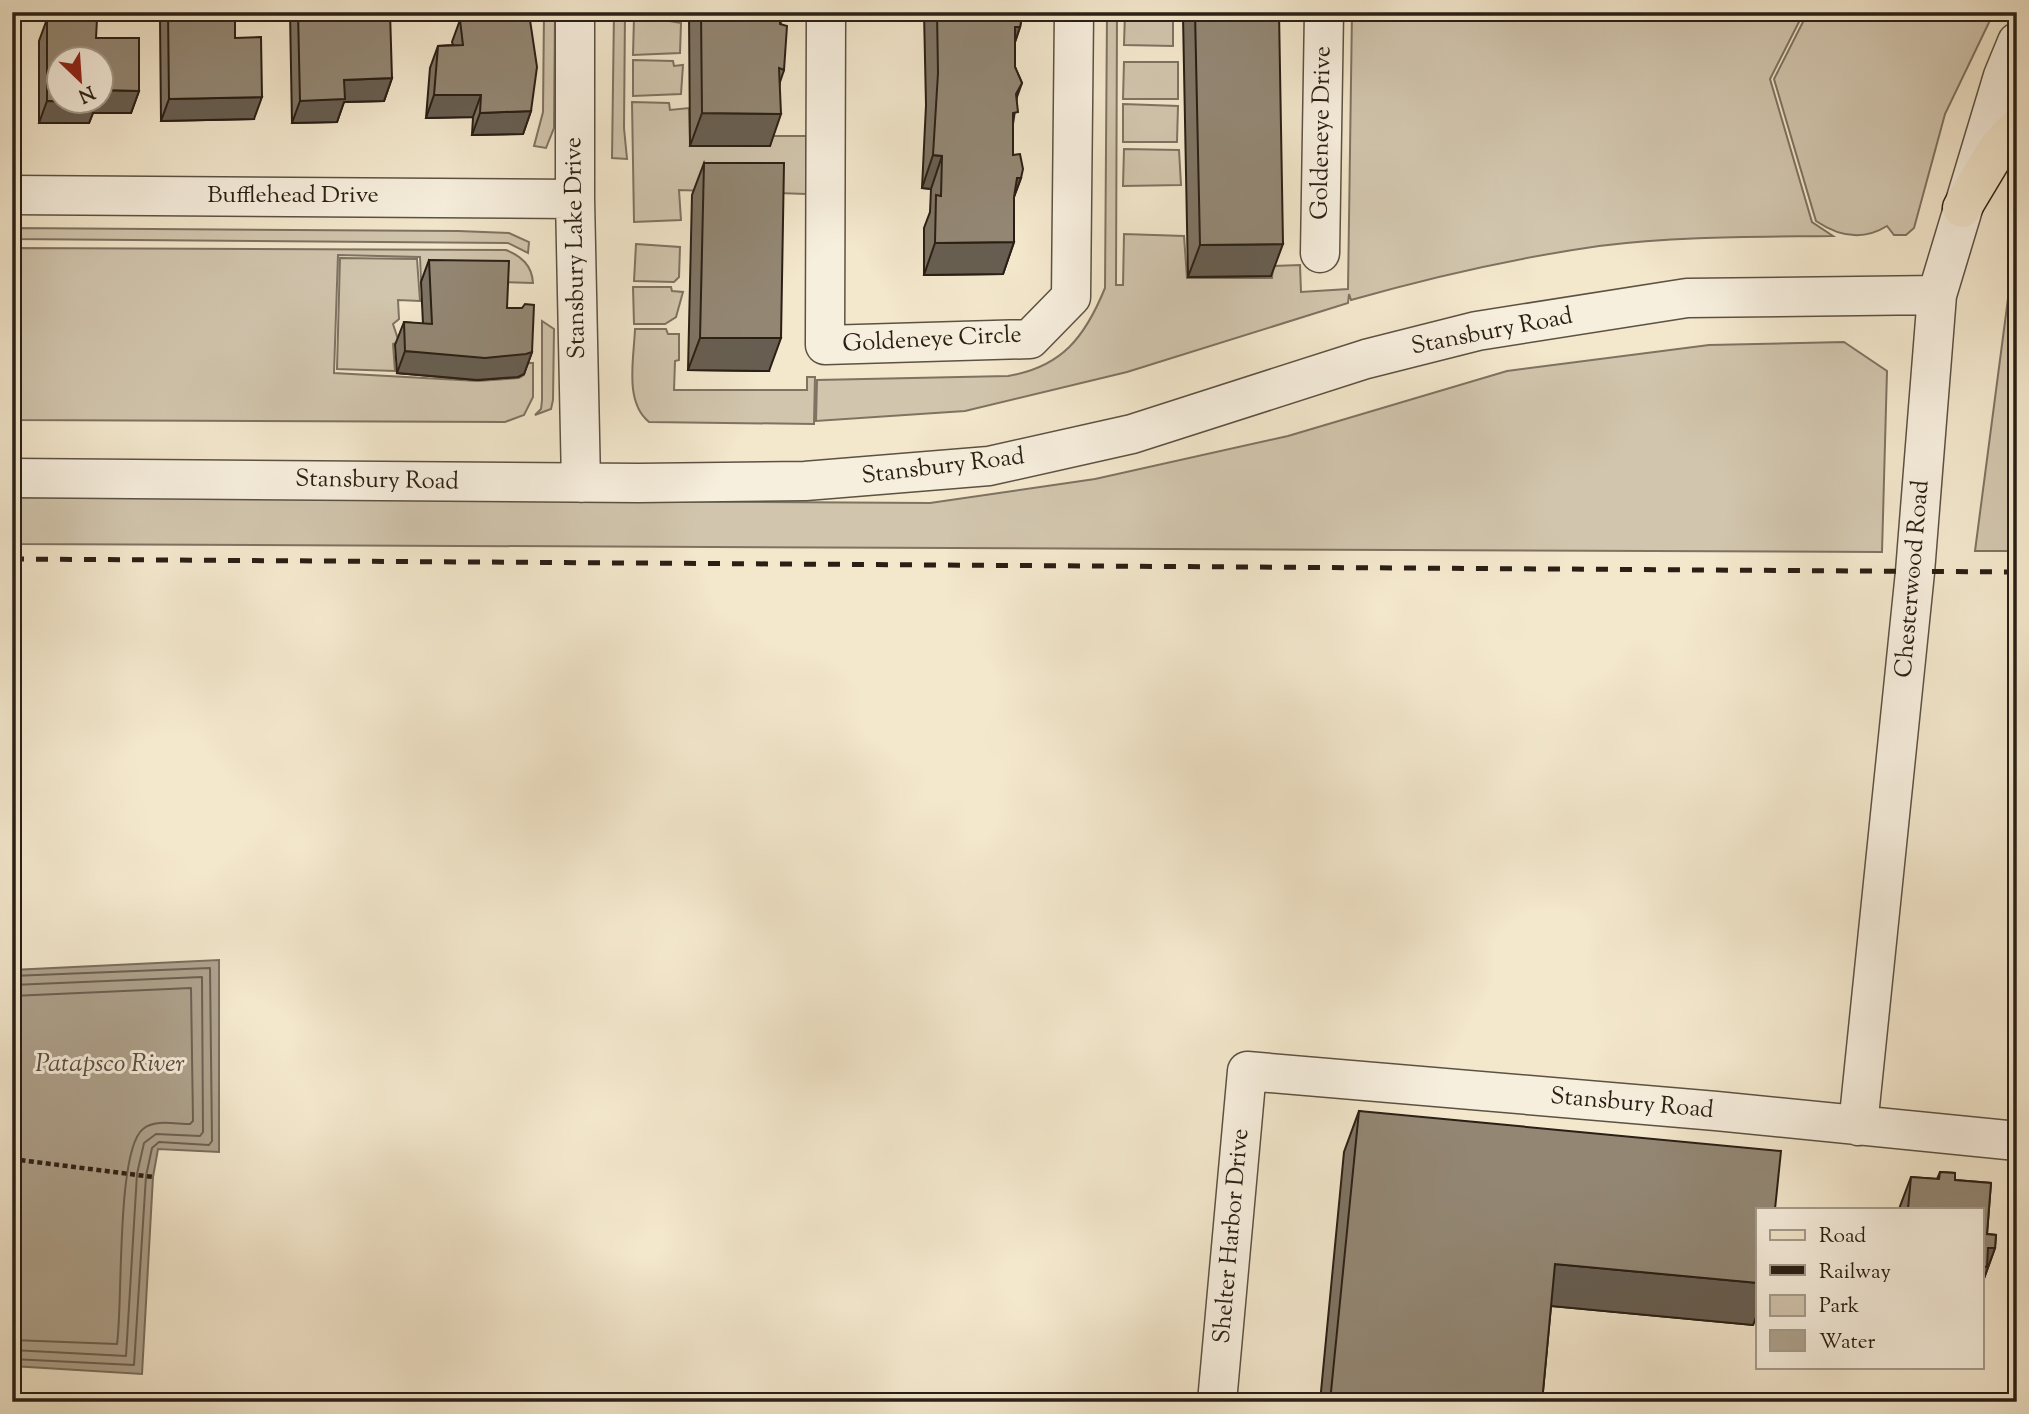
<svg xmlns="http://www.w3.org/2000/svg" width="2029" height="1414" font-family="'Sorts Mill Goudy',serif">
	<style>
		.green { fill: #d1c5ad; stroke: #7e7261; stroke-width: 2 }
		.water { fill: #afa38e; stroke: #7a6e5e; stroke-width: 2 }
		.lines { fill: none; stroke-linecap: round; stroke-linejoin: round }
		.shore { stroke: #6c6152; stroke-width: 2 }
		.minor-casing { stroke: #5c5143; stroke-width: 41 }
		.primary-casing { stroke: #2a1f15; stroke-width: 41 }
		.path { stroke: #2a1f15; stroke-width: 4.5; stroke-dasharray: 5 3.5; stroke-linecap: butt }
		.minor { stroke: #f7efde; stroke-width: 38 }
		.primary { stroke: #f3e7cc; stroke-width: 38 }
		.rail { stroke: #2a1f15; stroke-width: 5; stroke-dasharray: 12 12; stroke-linecap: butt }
		.wall { fill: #7e7464; stroke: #2a1f15; stroke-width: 2 }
		.shaded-wall { fill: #675e51; stroke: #2a1f15; stroke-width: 2 }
		.building { fill: #938774; stroke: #2a1f15; stroke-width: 2 }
		.labels { text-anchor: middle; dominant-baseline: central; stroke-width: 6; stroke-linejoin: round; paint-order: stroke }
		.street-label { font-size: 24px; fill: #2a1f15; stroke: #f7efde }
		.water-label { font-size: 26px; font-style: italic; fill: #594d3f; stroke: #f7efde }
	</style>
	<rect width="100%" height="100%" fill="#f3e7cc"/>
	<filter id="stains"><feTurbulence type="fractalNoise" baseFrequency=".00286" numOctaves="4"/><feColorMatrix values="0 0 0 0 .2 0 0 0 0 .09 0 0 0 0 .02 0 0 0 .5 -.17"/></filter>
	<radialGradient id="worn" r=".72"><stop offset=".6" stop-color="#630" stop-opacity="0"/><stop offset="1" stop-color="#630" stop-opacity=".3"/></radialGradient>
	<path class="green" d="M 544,12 L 555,12 L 554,128 L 546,148 L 534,146 L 543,112 Z
		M 614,12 L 625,12 L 624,128 L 627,159 L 612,158 Z
		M 1107,12 L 1117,12 L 1116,285 L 1123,285 L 1124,234 L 1184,236 L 1187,278 L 1272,278 L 1273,266 L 1300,265 L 1301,292 L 1348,289 L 1352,12 L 1804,12 L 1770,79 L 1812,222 L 1833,236 C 1755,237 1677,236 1599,246 C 1515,258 1432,277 1351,300 L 1349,294 L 1348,303 L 1127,372 L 965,411 L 816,421 L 817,380 L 1008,376 C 1062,367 1085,337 1105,288 Z
		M 1125,12 L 1173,12 L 1173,46 L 1124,45 Z
		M 1808,12 L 1994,12 L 1945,114 L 1914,228 L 1906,235 L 1894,235 L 1887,226 C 1863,241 1838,236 1816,221 L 1774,79 Z
		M 634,18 L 669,18 L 670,21 L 681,23 L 680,53 L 633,55 Z
		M 633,60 L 673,61 L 674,66 L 683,65 L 681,94 L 633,96 Z
		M 1124,62 L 1178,62 L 1178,99 L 1123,99 Z
		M 632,102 L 669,103 L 670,110 L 689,108 L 690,139 L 770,143 L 771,136 L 806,136 L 806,194 L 679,190 L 681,220 L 634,222 Z
		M 1123,104 L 1178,106 L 1177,142 L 1123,142 Z
		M 1124,149 L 1179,150 L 1181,185 L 1123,186 Z
		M 12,228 L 458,231 L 509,233 L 529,242 L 528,253 L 508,243 L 12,239 Z
		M 636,244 L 680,247 L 679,277 L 674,282 L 634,281 Z
		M 12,248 L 506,250 C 521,256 532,265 533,283 L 421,280 L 420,257 L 338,255 L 334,373 L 478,381 L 519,378 L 524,375 L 525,363 L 533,363 L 533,397 L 524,415 L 505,422 L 12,420 Z
		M 2017,256 L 2017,551 L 1975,551 L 2012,268 Z
		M 340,258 L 417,259 L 420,301 L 398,300 L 399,319 L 393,324 L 399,342 L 393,344 L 395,371 L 337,369 Z
		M 633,287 L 671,287 L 672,291 L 683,292 L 676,317 L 665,324 L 634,324 Z
		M 542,321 L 554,329 L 553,400 L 551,409 L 535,415 L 541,409 L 542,400 Z
		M 635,329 L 666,329 L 668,334 L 679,334 L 679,360 L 675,361 L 674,390 L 807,390 L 807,377 L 815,377 L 814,424 L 649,422 C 624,402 634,358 635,329 Z
		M 1844,342 L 1887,371 L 1882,552 L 12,544 L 12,497 L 930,503 L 1095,479 L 1288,436 L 1507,371 L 1709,345 Z"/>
	<path class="water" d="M 219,960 L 219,1152 L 158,1149 L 153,1177 L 142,1374 L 12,1366 L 12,970 Z"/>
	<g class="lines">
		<path class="shore" d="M 12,976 L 210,968 L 212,1141 L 209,1145 L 159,1142 L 152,1148 L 146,1176 L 134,1365 L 12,1359
			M 12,985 L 202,977 L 203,1132 L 200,1136 L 156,1134 L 144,1143 L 137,1174 L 126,1356 L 12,1350
			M 12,996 L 191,988 L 193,1121 L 190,1124 C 175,1124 155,1119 143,1129 C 116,1150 123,1305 117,1344 L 12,1340"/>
		<defs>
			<path id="minor" d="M 575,12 L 575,199 L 581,483
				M 826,12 L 825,345 L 1030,339 L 1071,297 L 1074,12
				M 12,195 L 575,199
				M 1320,253 L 1324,12
				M 12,478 L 639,483 L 805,481 L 989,466 L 1132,434 L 1366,359 L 1477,331 L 1687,298 L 1937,295
				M 1858,1126 L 1915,572 L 1937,295 L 2003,76 L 2017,42
				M 1217,1402 L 1247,1071 L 1716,1111 L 2017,1141"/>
			<path id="primary" d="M 1962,208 L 1998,148 L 2017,128"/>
		</defs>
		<use href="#minor" class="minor-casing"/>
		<use href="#primary" class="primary-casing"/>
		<path class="path" d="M 12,1159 L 153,1177"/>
		<use href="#minor" class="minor"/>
		<use href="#primary" class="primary"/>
		<path class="rail" d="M 12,559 L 2017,572"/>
	</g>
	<path class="wall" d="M 162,12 L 197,12 L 197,20 L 235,38 L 254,119 L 161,121 L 160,19 Z
		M 290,12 L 357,12 L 392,78 L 384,101 L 344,102 L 337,122 L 292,123 Z
		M 689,12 L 780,12 L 784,70 L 780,82 L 770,146 L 690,146 Z
		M 924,12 L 1023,12 L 1020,27 L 1015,42 L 1015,67 L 1022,83 L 1017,97 L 1013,124 L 1013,155 L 1021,178 L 1014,197 L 1014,242 L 1003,274 L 924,275 L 924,228 L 930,212 L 931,189 L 922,188 L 926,105 Z
		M 1184,12 L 1279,12 L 1271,276 L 1188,277 L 1183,16 Z
		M 47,19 L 96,38 L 139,91 L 131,113 L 93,113 L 89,123 L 39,123 L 39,41 Z
		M 460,20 L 531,111 L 523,134 L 472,135 L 473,117 L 426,118 L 430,68 L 438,46 L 453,45 L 452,42 Z
		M 704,163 L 769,371 L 688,370 L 692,195 Z
		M 429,260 L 507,308 L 532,352 L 524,374 L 518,377 L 477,380 L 397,373 L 395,345 L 404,322 L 423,324 L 421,282 Z
		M 1359,1111 L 1758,1209 L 1758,1312 L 1753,1325 L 1551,1306 L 1542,1402 L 1320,1402 L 1344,1152 Z
		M 1940,1172 L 1955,1173 L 1955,1180 L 1991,1183 L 1987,1234 L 1996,1235 L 1995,1248 L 1982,1284 L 1982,1209 L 1899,1209 L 1911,1177 L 1937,1179 Z"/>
	<path class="shaded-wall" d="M 1015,27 L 1020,27 L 1009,60 Z
		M 392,78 L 384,101 L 344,102 L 337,122 L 292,123 L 300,101 L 344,80 Z
		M 102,90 L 139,91 L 131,113 L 93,113 L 89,123 L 39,123 L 47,101 L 102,102 Z
		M 434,95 L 481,95 L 473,117 L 426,118 Z
		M 262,97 L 254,119 L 161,121 L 169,99 Z
		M 531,111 L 523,134 L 472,135 L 480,113 Z
		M 702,113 L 781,114 L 770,146 L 690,146 Z
		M 933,155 L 942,156 L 931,189 L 922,188 Z
		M 1017,178 L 1021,178 L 1009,210 Z
		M 1014,242 L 1003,274 L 924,275 L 935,243 Z
		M 1283,244 L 1271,276 L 1188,277 L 1200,245 Z
		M 700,338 L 781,338 L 769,371 L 688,370 Z
		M 405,351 L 532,352 L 524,374 L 518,377 L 477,380 L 397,373 Z
		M 1988,1248 L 1995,1248 L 1982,1284 L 1982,1265 Z
		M 1555,1264 L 1758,1283 L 1758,1312 L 1753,1325 L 1540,1305 Z"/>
	<path class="building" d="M 168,12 L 197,12 L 197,20 L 235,19 L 235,38 L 261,37 L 262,97 L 169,99 Z
		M 298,12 L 357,12 L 357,13 L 390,12 L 392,78 L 344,80 L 345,99 L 300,101 Z
		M 701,12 L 780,12 L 780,24 L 787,26 L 784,70 L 779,68 L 781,114 L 702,113 Z
		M 937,12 L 1023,12 L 1020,27 L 1015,27 L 1015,67 L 1022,83 L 1016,94 L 1018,112 L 1013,113 L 1013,155 L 1020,154 L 1023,169 L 1021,178 L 1017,178 L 1014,197 L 1014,242 L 935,243 L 936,195 L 941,196 L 942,156 L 933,155 L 938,73 Z
		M 1195,12 L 1279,12 L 1283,244 L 1200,245 Z
		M 47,19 L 97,19 L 96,38 L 139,38 L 139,91 L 102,90 L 102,60 L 60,60 L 60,101 L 47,101 Z
		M 460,20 L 530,20 L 537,67 L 531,111 L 480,113 L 481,95 L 434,95 L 438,46 L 463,45 Z
		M 704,163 L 784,163 L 781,338 L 700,338 Z
		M 429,260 L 509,261 L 507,308 L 522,308 L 525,304 L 534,305 L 532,352 L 526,354 L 485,358 L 405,351 L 404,322 L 432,324 Z
		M 1359,1111 L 1781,1151 L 1775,1209 L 1758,1209 L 1758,1283 L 1555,1264 L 1542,1402 L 1330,1402 Z
		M 1940,1172 L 1955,1173 L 1955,1180 L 1991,1183 L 1987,1234 L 1996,1235 L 1995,1248 L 1988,1248 L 1987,1267 L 1982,1266 L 1982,1209 L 1908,1209 L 1911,1177 L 1939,1179 Z"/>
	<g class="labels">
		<g class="street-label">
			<text transform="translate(1322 133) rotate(-89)">Goldeneye Drive</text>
			<text x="293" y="196">Bufflehead Drive</text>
			<text transform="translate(576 248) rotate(-91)">Stansbury Lake Drive</text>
			<text transform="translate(1492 332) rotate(-11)">Stansbury Road</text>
			<text transform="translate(932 340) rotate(-3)">Goldeneye Circle</text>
			<text transform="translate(943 467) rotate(-7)">Stansbury Road</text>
			<text transform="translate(377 481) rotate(1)">Stansbury Road</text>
			<text transform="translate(1913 579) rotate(-85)">Chesterwood Road</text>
			<text transform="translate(1632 1104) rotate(5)">Stansbury Road</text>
			<text transform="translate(1232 1236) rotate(-85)">Shelter Harbor Drive</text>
		</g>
		<g class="water-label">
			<text x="110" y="1064">Patapsco River</text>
		</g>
	</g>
	<rect width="2029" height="1414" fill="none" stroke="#f3e7cc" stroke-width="42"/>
	<rect x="14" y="14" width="2001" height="1386" fill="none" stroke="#2a1f15" stroke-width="3.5"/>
	<rect x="21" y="21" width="1987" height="1372" fill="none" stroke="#2a1f15" stroke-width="2"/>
	<rect x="1756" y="1208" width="228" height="161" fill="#f7efde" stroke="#a59c8e" stroke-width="2"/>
	<rect x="1770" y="1230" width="35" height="10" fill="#f3e7cc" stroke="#a59c8e" stroke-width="2"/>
	<text x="1819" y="1242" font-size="21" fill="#2a1f15">Road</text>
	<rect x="1770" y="1265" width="35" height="10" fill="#2a1f15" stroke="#a59c8e" stroke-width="2"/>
	<text x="1819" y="1278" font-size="21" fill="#2a1f15">Railway</text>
	<rect x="1770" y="1295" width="35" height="21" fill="#d1c5ad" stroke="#a59c8e" stroke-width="2"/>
	<text x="1819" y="1312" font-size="21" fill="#2a1f15">Park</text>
	<rect x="1770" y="1330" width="35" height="21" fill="#afa38e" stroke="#a59c8e" stroke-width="2"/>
	<text x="1819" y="1348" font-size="21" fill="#2a1f15">Water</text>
	<g transform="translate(80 80) rotate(155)"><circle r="33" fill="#f7efde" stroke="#a59c8e" stroke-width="2"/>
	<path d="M0-5L12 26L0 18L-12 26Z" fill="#8f2418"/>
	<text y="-10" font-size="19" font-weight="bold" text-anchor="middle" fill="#2a1f15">N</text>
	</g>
	<rect width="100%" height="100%" filter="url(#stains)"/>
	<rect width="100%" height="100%" fill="url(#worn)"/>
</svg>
